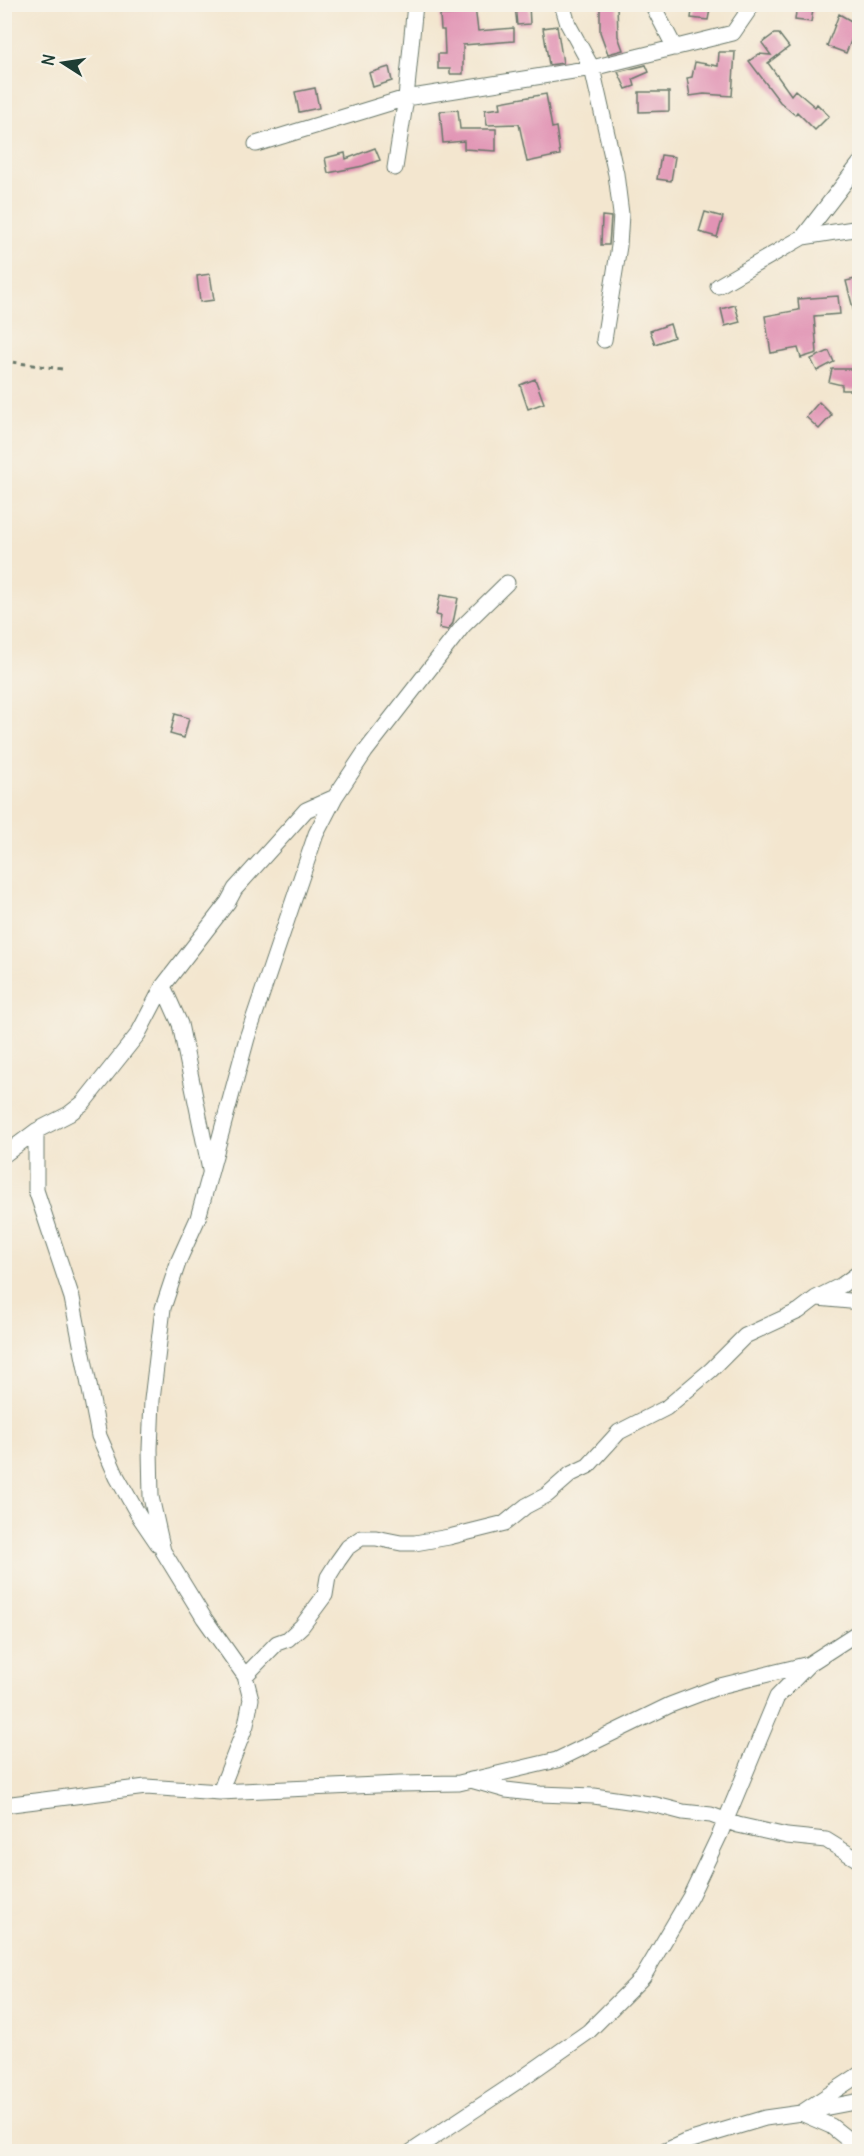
<svg xmlns="http://www.w3.org/2000/svg" width="864" height="2156" font-family="Delius,sans-serif">
	<style>
		.building { fill: #e193b4 }
		.lines { fill: none; stroke-linecap: round; stroke-linejoin: round }
		.minor-casing { stroke: #69786a; stroke-width: 17 }
		.path { stroke: #69786a; stroke-width: 3; stroke-dasharray: 4.5 4.5; stroke-linecap: butt }
		.minor { stroke: #fff; stroke-width: 15 }
	</style>
	<rect width="100%" height="100%" fill="#f7f3e8"/>
	<filter id="ink" filterUnits="userSpaceOnUse"><feTurbulence type="fractalNoise" baseFrequency=".0167" numOctaves="2"/><feDisplacementMap in="SourceGraphic" scale="12" xChannelSelector="R" yChannelSelector="G"/><feConvolveMatrix kernelMatrix="1 2 1 2 8 2 1 2 1" color-interpolation-filters="sRGB"/></filter>
	<filter id="wash" filterUnits="userSpaceOnUse"><feTurbulence type="fractalNoise" baseFrequency=".008" numOctaves="4" result="noise"/><feDisplacementMap in="SourceGraphic" scale="24" xChannelSelector="R" yChannelSelector="G"/><feGaussianBlur stdDeviation="1.35" result="paint"/><feColorMatrix in="noise" values="0 0 0 0 0 0 0 0 0 0 0 0 0 0 0 0 0 1.4 0 .05"/><feComposite in="paint" operator="in"/></filter>
	<g filter="url(#wash)">
		<rect width="100%" height="100%" fill="#f3e6cf"/>
		<g id="blocks">
			<path class="building" d="M 529,4 L 530,24 L 517,25 L 515,5 Z
				M 600,4 L 617,4 L 618,36 L 623,50 L 608,54 L 600,32 Z
				M 693,4 L 711,4 L 708,20 L 691,18 Z
				M 797,4 L 814,4 L 811,22 L 795,20 Z
				M 475,7 L 478,31 L 514,28 L 514,41 L 463,45 L 463,74 L 450,74 L 450,69 L 438,69 L 438,54 L 445,54 L 444,30 L 441,30 L 440,15 L 462,14 L 461,9 Z
				M 839,14 L 860,26 L 860,39 L 853,36 L 846,53 L 827,46 Z
				M 557,26 L 563,63 L 549,65 L 543,28 Z
				M 774,34 L 779,34 L 789,47 L 768,63 L 791,95 L 795,90 L 815,107 L 817,104 L 829,116 L 815,130 L 797,112 L 795,115 L 780,102 L 749,61 L 759,54 L 771,55 L 762,43 Z
				M 719,52 L 735,52 L 732,96 L 704,94 L 690,96 L 687,78 L 692,77 L 695,62 L 718,66 Z
				M 646,65 L 649,72 L 633,79 L 635,86 L 626,89 L 618,72 Z
				M 389,67 L 392,81 L 373,87 L 369,73 Z
				M 315,88 L 319,108 L 299,112 L 295,92 Z
				M 639,92 L 669,92 L 669,111 L 639,112 Z
				M 546,94 L 552,128 L 556,127 L 560,155 L 527,162 L 519,124 L 487,125 L 485,110 L 501,108 L 500,102 Z
				M 458,110 L 460,129 L 496,129 L 496,151 L 464,149 L 464,141 L 443,143 L 440,111 Z
				M 375,148 L 380,160 L 363,166 L 328,173 L 325,158 L 345,153 L 346,159 Z
				M 661,155 L 675,157 L 671,181 L 657,179 Z
				M 705,212 L 723,217 L 717,237 L 699,232 Z
				M 602,216 L 611,217 L 609,245 L 601,245 Z
				M 210,274 L 214,300 L 200,302 L 197,276 Z
				M 860,278 L 860,315 L 855,316 L 846,281 Z
				M 838,296 L 840,314 L 814,316 L 817,353 L 801,358 L 798,348 L 771,353 L 765,316 L 799,310 L 798,299 Z
				M 735,305 L 740,322 L 725,326 L 721,309 Z
				M 670,324 L 674,337 L 655,344 L 650,331 Z
				M 829,351 L 834,362 L 817,371 L 811,359 Z
				M 832,369 L 860,369 L 860,390 L 842,390 L 842,385 L 829,382 Z
				M 535,379 L 544,403 L 528,409 L 520,385 Z
				M 819,402 L 832,415 L 819,429 L 806,417 Z
				M 440,595 L 458,598 L 453,623 L 448,630 L 439,628 L 441,616 L 436,615 Z
				M 175,714 L 189,718 L 184,738 L 170,734 Z"/>
		</g>
	</g>
	<g filter="url(#ink)">
		<use href="#blocks" fill-opacity="0" stroke="#69786a" stroke-width="1.5"/>
		<g class="lines">
			<defs>
				<path id="minor" d="M 562,4 L 568,24 L 592,68 L 616,174 L 621,214 L 619,246 L 604,340
					M 652,4 L 675,48
					M 256,144 L 406,98 L 592,68 L 733,33 L 753,4
					M 395,168 L 406,98 L 415,4
					M 803,237 L 860,228
					M 718,286 L 803,237 L 860,163
					M 163,986 L 180,1024 L 210,1170
					M 36,1131 L 36,1190 L 72,1298 L 99,1436 L 117,1477 L 139,1516 L 158,1544
					M 4,1155 L 36,1131 L 69,1114 L 83,1103 L 138,1034 L 163,986 L 228,902 L 235,889 L 306,810 L 335,797
					M 818,1298 L 860,1302
					M 245,1676 L 277,1643 L 288,1639 L 302,1626 L 325,1595 L 328,1577 L 338,1561 L 348,1547 L 361,1538 L 376,1538 L 401,1543 L 415,1543 L 449,1537 L 505,1523 L 526,1506 L 547,1495 L 571,1474 L 588,1466 L 619,1432 L 666,1408 L 711,1370 L 745,1336 L 799,1311 L 816,1298 L 842,1285 L 860,1272
					M 471,1780 L 506,1790 L 540,1794 L 594,1796 L 656,1805 L 683,1812 L 711,1815 L 738,1825 L 787,1836 L 826,1840 L 860,1861
					M 220,1792 L 246,1725 L 251,1699 L 245,1676 L 204,1618 L 163,1551 L 151,1497 L 150,1449 L 152,1400 L 163,1308 L 179,1260 L 198,1218 L 247,1038 L 316,834 L 335,797 L 365,752 L 463,626 L 507,583
					M 4,1805 L 146,1787 L 220,1792 L 400,1784 L 459,1783 L 557,1760 L 670,1705 L 720,1686 L 809,1664
					M 813,2110 L 860,2101
					M 801,2113 L 831,2126 L 860,2149
					M 411,2152 L 521,2079 L 588,2032 L 643,1977 L 690,1897 L 720,1834 L 777,1697 L 809,1664 L 860,1631
					M 663,2152 L 685,2142 L 765,2118 L 801,2113 L 860,2074"/>
			</defs>
			<use href="#minor" class="minor-casing"/>
			<path class="path" d="M 4,361 L 62,369"/>
			<use href="#minor" class="minor"/>
		</g>
	</g>
	<rect width="864" height="2156" fill="none" stroke="#f7f3e8" stroke-width="24"/>
	<g transform="translate(63 63) rotate(282)" stroke="#f7f3e8" stroke-width="4.5" paint-order="stroke">
	<path d="M0-4.5L10 22L0 15L-10 22Z" fill="#1f3d34"/>
	<text y="-9" font-size="16" font-weight="bold" text-anchor="middle" fill="#1f3d34">N</text>
	</g>
</svg>
